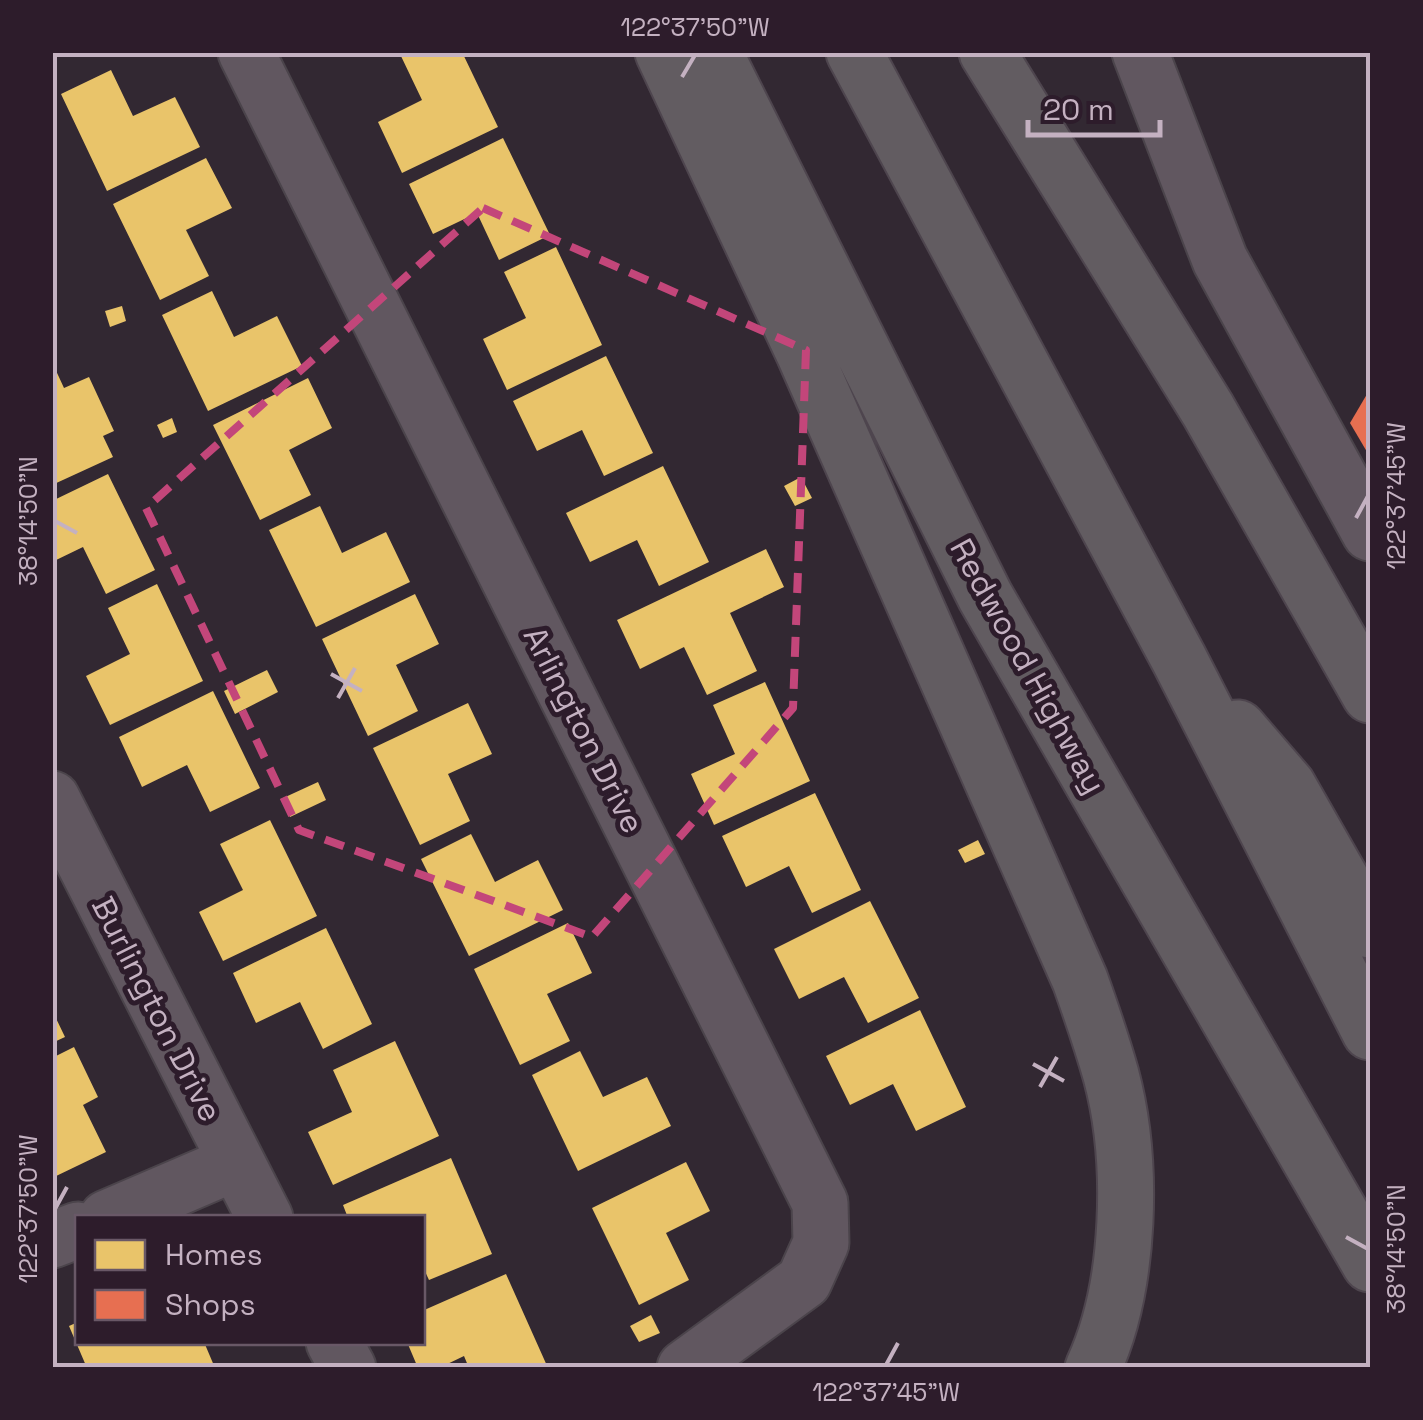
<svg xmlns="http://www.w3.org/2000/svg" width="1423" height="1420" font-family="'Space Grotesk',sans-serif">
	<style>
		.homes { fill: #e9c46a }
		.shops { fill: #e76f51 }
		.lines { fill: none; stroke-linecap: round; stroke-linejoin: round }
		.minor-casing { stroke: #4b444b; stroke-width: 59 }
		.highway-casing { stroke: #4e454e; stroke-width: 59 }
		.minor { stroke: #615760; stroke-width: 55 }
		.highway { stroke: #625c61; stroke-width: 55 }
		.marked { fill: none; stroke: #c3467a; stroke-width: 8; stroke-dasharray: 20 12; stroke-linejoin: round }
		.ticks { fill: none; stroke: #c4b1c1; stroke-width: 4 }
		.labels { text-anchor: middle; dominant-baseline: central; stroke-width: 10; stroke-linejoin: round; paint-order: stroke }
		.street-label { font-size: 32px; fill: #c4b1c1; stroke: #2d1c2b }
		.neatline { fill: none; stroke: #c4b1c1; stroke-width: 4 }
		.ticks-label { font-size: 25px; text-anchor: middle; fill: #c4b1c1 }
	</style>
	<rect width="100%" height="100%" fill="#322832"/>
	<path class="homes" d="M 462,52 L 498,127 L 402,173 L 378,122 L 422,100 L 400,54 Z
		M 111,70 L 133,116 L 175,97 L 200,147 L 107,191 L 61,94 Z
		M 503,138 L 550,235 L 499,260 L 477,213 L 433,234 L 409,184 Z
		M 206,158 L 232,208 L 186,230 L 209,276 L 160,300 L 113,204 Z
		M 556,247 L 602,345 L 507,390 L 483,339 L 526,318 L 504,272 Z
		M 212,291 L 234,337 L 277,316 L 302,366 L 208,411 L 162,315 Z
		M 122,306 L 126,321 L 110,327 L 105,311 Z
		M 606,356 L 653,453 L 604,476 L 582,430 L 537,451 L 513,401 Z
		M 52,362 L 64,388 L 89,377 L 114,431 L 103,436 L 113,457 L 52,485 Z
		M 308,378 L 332,428 L 289,450 L 311,495 L 260,520 L 213,425 Z
		M 172,418 L 177,432 L 163,438 L 157,425 Z
		M 663,466 L 709,562 L 659,586 L 637,540 L 590,562 L 566,513 Z
		M 108,474 L 155,570 L 106,594 L 83,547 L 52,562 L 52,501 Z
		M 801,477 L 812,498 L 795,506 L 784,486 Z
		M 320,506 L 342,553 L 386,532 L 410,582 L 316,627 L 269,530 Z
		M 766,549 L 784,587 L 730,613 L 757,671 L 707,695 L 684,647 L 640,669 L 617,620 Z
		M 157,584 L 203,681 L 110,725 L 86,676 L 130,654 L 108,608 Z
		M 415,594 L 439,644 L 396,665 L 418,711 L 368,736 L 322,639 Z
		M 267,670 L 278,692 L 235,714 L 224,691 Z
		M 765,682 L 810,781 L 714,825 L 691,774 L 735,754 L 713,705 Z
		M 213,691 L 260,788 L 210,812 L 187,765 L 142,787 L 119,737 Z
		M 468,703 L 492,754 L 448,774 L 470,821 L 420,845 L 373,748 Z
		M 318,782 L 326,800 L 290,817 L 281,799 Z
		M 815,793 L 861,890 L 812,913 L 789,866 L 746,887 L 722,836 Z
		M 270,820 L 317,916 L 223,961 L 199,912 L 243,890 L 220,844 Z
		M 471,834 L 495,882 L 538,860 L 563,910 L 469,956 L 421,859 Z
		M 978,840 L 985,854 L 965,863 L 958,850 Z
		M 870,901 L 919,998 L 868,1023 L 844,977 L 799,999 L 774,949 Z
		M 568,923 L 592,973 L 547,994 L 570,1041 L 520,1065 L 474,969 Z
		M 326,928 L 372,1024 L 323,1049 L 300,1002 L 256,1023 L 233,973 Z
		M 52,1010 L 65,1037 L 52,1043 Z
		M 920,1010 L 966,1107 L 916,1131 L 893,1084 L 850,1105 L 826,1056 Z
		M 395,1041 L 439,1136 L 333,1185 L 308,1132 L 352,1112 L 333,1070 Z
		M 74,1047 L 98,1097 L 83,1105 L 106,1152 L 52,1178 L 52,1058 Z
		M 580,1051 L 603,1097 L 647,1077 L 671,1126 L 578,1171 L 532,1075 Z
		M 451,1158 L 492,1254 L 429,1280 L 422,1265 L 422,1218 L 348,1218 L 343,1205 Z
		M 686,1162 L 710,1211 L 666,1233 L 689,1280 L 639,1305 L 592,1208 Z
		M 506,1274 L 548,1368 L 469,1368 L 464,1356 L 439,1368 L 418,1368 L 407,1342 L 422,1342 L 422,1311 Z
		M 651,1315 L 660,1333 L 639,1342 L 630,1326 Z
		M 78,1322 L 78,1342 L 204,1342 L 215,1368 L 87,1368 L 69,1326 Z"/>
	<path class="shops" d="M 1370,389 L 1370,457 L 1350,423 Z"/>
	<g class="lines">
		<defs>
			<path id="minor" d="M 246,52 L 820,1203 L 821,1243 L 804,1281 L 685,1368
				M 1140,52 L 1220,260 L 1370,533
				M 52,799 L 265,1218
				M 107,1218 L 235,1163
				M 52,1240 L 78,1230
				M 334,1342 L 348,1368"/>
			<path id="highway" d="M 663,52 L 804,353 L 1080,980 C 1091,1011 1102,1043 1111,1075 C 1134,1161 1131,1286 1093,1368
				M 714,52 L 985,596 L 1370,1264
				M 854,52 L 1179,659 L 1370,1032
				M 987,52 L 1208,410 L 1370,695
				M 1238,728 L 1288,786 L 1370,930"/>
		</defs>
		<use href="#minor" class="minor-casing"/>
		<use href="#highway" class="highway-casing"/>
		<use href="#minor" class="minor"/>
		<use href="#highway" class="highway"/>
	</g>
	<path class="marked" d="M 483,208 L 806,350 L 793,708 L 592,937 L 299,830 L 146,508 Z"/>
	<path class="ticks" d="M 682,77 L 695,55M 1356,518 L 1368,496M 55,521 L 77,533M 331,674 L 362,691M 338,698 L 355,668M 1033,1064 L 1064,1081M 1040,1087 L 1057,1057M 55,1209 L 67,1187M 1346,1237 L 1368,1249M 886,1365 L 898,1343"/>
	<g class="labels">
		<g class="street-label">
			<text transform="translate(1028 666) rotate(61)">Redwood Highway</text>
			<text transform="translate(584 730) rotate(63)">Arlington Drive</text>
			<text transform="translate(157 1009) rotate(63)">Burlington Drive</text>
		</g>
	</g>
	<rect width="1423" height="1420" fill="none" stroke="#2d1c2b" stroke-width="110"/>
	<rect x="75" y="1215" width="350" height="130" fill="#2d1c2b" stroke="#695867" stroke-width="2.5"/>
	<rect x="95" y="1240" width="50" height="30" fill="#e9c46a" stroke="#695867" stroke-width="2.5"/>
	<text x="165" y="1265" font-size="30" fill="#c4b1c1">Homes</text>
	<rect x="95" y="1290" width="50" height="30" fill="#e76f51" stroke="#695867" stroke-width="2.5"/>
	<text x="165" y="1315" font-size="30" fill="#c4b1c1">Shops</text>
	<path d="M1028 120v15h132v-15" fill="none" stroke="#c4b1c1" stroke-width="5"/>
	<text x="1043" y="120" font-size="30" fill="#c4b1c1" stroke="#2d1c2b" stroke-width="8" paint-order="stroke">20 m</text>
	<rect x="55" y="55" width="1313" height="1310" class="neatline"/>
	<g class="ticks-label">
		<text x="695" y="36">122°37'50"W</text>
		<text transform="translate(1396 496) rotate(-90)" y="9">122°37'45"W</text>
		<text transform="translate(28 521) rotate(-90)" y="9">38°14'50"N</text>
		<text transform="translate(28 1209) rotate(-90)" y="9">122°37'50"W</text>
		<text transform="translate(1396 1249) rotate(-90)" y="9">38°14'50"N</text>
		<text x="886" y="1401">122°37'45"W</text>
	</g>
</svg>
